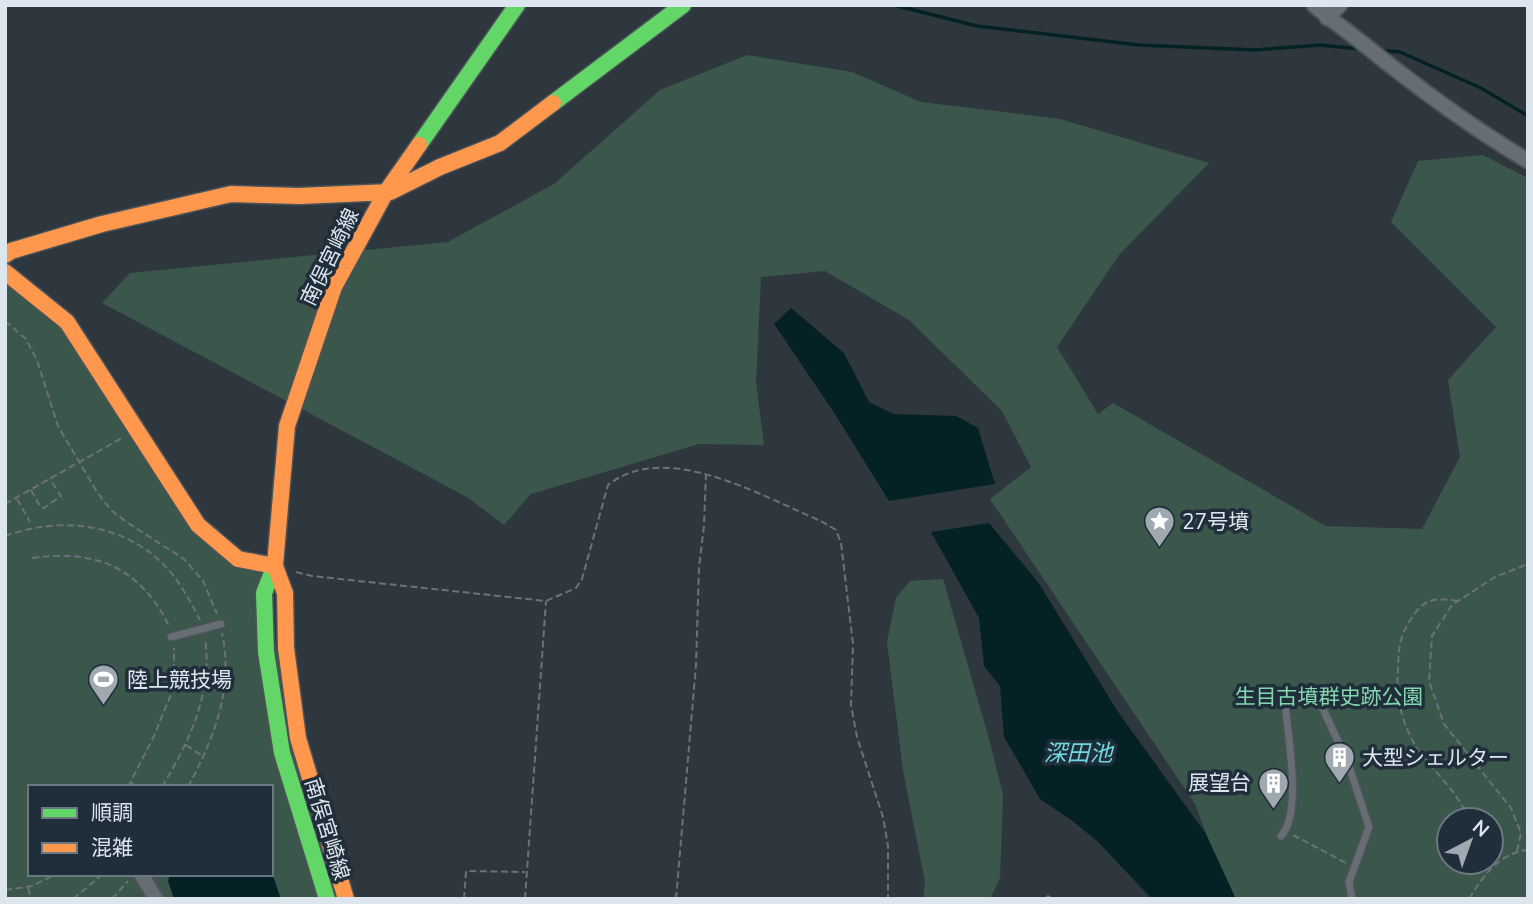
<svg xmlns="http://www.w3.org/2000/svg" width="1533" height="904" font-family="'Nunito Sans','Noto Sans JP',sans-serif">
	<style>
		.green { fill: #3b574b; fill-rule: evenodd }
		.water { fill: #042225 }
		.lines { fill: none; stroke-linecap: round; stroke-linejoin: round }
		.stream { stroke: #042225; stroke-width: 3.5 }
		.lane-casing { stroke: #4c5359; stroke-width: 10 }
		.street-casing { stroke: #4c5359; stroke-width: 18 }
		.fast-casing { stroke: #4c5359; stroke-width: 19 }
		.slow-casing { stroke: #4c5359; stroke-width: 19 }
		.path { stroke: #6b7276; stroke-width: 2; stroke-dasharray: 7 3.5; stroke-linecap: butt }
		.lane { stroke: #666d73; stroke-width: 7 }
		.street { stroke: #666d73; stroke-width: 14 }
		.fast { stroke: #63d668; stroke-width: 16 }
		.slow { stroke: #ff974d; stroke-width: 16 }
		.labels { text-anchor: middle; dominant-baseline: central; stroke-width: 7; stroke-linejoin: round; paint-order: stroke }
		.street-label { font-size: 21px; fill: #dde6ee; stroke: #1f2e3a }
		.poi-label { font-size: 21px; fill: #dde6ee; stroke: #1f2e3a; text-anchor: start }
		.park-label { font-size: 21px; fill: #85d7af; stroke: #1f2e3a }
		.water-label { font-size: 23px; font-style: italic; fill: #6ed8de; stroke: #1f2e3a }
	</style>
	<rect width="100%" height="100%" fill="#2f373e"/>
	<path class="green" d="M 747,55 L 852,72 L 921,102 L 1060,119 L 1209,163 L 1119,255 L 1057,347 L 1098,414 L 1113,403 L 1326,526 L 1422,529 L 1460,457 L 1448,380 L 1496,327 L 1391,222 L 1418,161 L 1483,155 L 1528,178 L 1528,899 L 1235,899 L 1227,889 L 1195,804 L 990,499 L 1031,467 L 1002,411 L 909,320 L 825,271 L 761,277 L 756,382 L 764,445 L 699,444 L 531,494 L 504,525 L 467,497 L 102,303 L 130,273 L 448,242 L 554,184 L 660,90 ZM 1449,820 L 1491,820 L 1491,862 L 1449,862 Z
		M 5,272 L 67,322 L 198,525 L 259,563 L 327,899 L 5,899 ZM 30,787 L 271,787 L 271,874 L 30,874 Z
		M 943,579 L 988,735 L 1003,795 L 1000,878 L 990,899 L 923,899 L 925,882 L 903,770 L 887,642 L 896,598 L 910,581 Z"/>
	<path class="water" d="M 791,308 L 844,353 L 869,402 L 894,414 L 956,416 L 978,428 L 995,484 L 889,501 L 833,411 L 774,324 Z
		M 989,523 L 1038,582 L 1118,712 L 1206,834 L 1236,899 L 1152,899 L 1098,842 L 1074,822 L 1040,799 L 1004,737 L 1000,686 L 984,666 L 979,618 L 931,532 Z
		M 271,870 L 281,899 L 174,899 L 168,881 L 170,874 L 271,874 Z"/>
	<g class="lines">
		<path class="stream" d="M 894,5 L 977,26 L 1139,45 L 1255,50 L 1320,45 L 1360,49
			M 1378,50 L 1400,52 L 1481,88 L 1528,116"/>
		<defs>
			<path id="lane" d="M 171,637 L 221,624
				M 1281,836 C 1303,813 1287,733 1285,701 L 1301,690 L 1318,698 L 1348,763 L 1369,827 L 1349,882 L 1352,899"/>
			<path id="street" d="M 1314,5 C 1329,19 1345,29 1361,42 C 1414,85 1469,126 1528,161
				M 1327,18 L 1340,5
				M 141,874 L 156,899"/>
			<path id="fast" d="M 553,103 L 683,5
				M 419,145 L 517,5
				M 275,565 L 264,593 L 266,652 L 282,753 L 327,899"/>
			<path id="slow" d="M 5,255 L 11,251 L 102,224 L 231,194 L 299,196 L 390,192 L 440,167 L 500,143 L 553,103
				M 5,272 L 67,322 L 198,525 L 238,559 L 275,566
				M 275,565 L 287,426 L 334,287 L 386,192 L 419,145
				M 275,566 L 285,593 L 286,648 L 298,738 L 346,899"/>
		</defs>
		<use href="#lane" class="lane-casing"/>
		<use href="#street" class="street-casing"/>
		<use href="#fast" class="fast-casing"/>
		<use href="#slow" class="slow-casing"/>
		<path class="path" d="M 5,321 L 26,339 L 37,360 L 58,426 L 97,492 L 111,510 L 128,523 L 184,559 L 203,581 L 217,614
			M 31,490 L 40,506 L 44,508 L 61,496 L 50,479
			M 17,499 L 30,522
			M 5,504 L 122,438
			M 5,536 C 58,517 119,522 161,562 C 178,578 189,599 200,620
			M 32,558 C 95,549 140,567 169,626
			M 296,572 L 312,576 L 546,601 L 576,588 L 582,579 L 608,485 C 666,439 763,497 821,521 L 836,530 L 841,543 L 853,644 L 851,705 L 857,737 L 883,817 L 888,846 L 888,899
			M 1458,601 C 1432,597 1423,599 1409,622 C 1399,639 1399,648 1398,668 C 1395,701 1404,733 1425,759 C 1442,779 1459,795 1469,820
			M 186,745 L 204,757
			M 131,783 L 137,787
			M 128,787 L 154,736 L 174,687 L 174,648
			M 162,787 C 189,742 213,693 205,639
			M 188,787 C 214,738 234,689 222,633
			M 1293,835 L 1346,863
			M 1517,851 L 1521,833 L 1511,808 L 1444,724 L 1429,681 L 1432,636 L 1452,605 L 1495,577 L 1528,564
			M 1477,862 L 1477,867 L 1486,870
			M 28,888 L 31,899
			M 5,890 L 32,886 L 56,874
			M 73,899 L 103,874
			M 112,899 L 128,881
			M 464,899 L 466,871 L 525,872
			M 525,899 L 546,601
			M 676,899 L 696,665 L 699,567 L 704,526 L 706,474
			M 1045,899 L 1048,896 L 1052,899
			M 1469,899 C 1483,876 1499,853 1528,850"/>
		<use href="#lane" class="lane"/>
		<use href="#street" class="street"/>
		<use href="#fast" class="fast"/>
		<use href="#slow" class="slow"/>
	</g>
	<defs>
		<symbol id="sight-pin" viewBox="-11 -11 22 30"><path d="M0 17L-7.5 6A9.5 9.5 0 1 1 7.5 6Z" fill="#a0a9b0" stroke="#1f2e3a"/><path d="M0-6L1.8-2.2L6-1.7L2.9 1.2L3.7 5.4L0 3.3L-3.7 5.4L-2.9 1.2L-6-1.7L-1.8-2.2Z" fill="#fff"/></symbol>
		<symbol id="stadium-pin" viewBox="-11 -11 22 30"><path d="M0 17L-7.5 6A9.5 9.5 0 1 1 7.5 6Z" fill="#a0a9b0" stroke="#1f2e3a"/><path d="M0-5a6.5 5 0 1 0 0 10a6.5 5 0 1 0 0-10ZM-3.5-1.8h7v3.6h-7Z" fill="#fff"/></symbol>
		<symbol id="building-pin" viewBox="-11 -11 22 30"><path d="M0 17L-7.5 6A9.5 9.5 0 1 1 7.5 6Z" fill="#a0a9b0" stroke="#1f2e3a"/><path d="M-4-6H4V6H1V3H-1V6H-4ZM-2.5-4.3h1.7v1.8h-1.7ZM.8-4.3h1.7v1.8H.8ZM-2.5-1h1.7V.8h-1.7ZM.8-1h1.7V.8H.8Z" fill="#fff"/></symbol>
	</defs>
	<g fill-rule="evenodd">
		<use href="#sight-pin" x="1142" y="504" width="35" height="47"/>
		<use href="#stadium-pin" x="86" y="662" width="35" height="47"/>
		<use href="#building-pin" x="1322" y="740" width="35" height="47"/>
		<use href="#building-pin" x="1256" y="766" width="35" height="47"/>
	</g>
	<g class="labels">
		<g class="street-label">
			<text transform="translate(330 257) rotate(-64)">南俣宮崎線</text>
			<text transform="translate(327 829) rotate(73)">南俣宮崎線</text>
		</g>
		<g class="poi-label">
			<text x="1182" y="522">27号墳</text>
			<text x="127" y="680">陸上競技場</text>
			<text x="1362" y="758">大型シェルター</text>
			<text x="1251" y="783" text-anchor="end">展望台</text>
		</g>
		<g class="park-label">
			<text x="1329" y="697">生目古墳群史跡公園</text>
		</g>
		<g class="water-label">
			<text x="1078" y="753">深田池</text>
		</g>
	</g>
	<rect width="1533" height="904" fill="none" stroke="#dde6ee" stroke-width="14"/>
	<rect x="28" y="785" width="245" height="91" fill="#1f2e3a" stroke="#6b7882" stroke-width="2"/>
	<rect x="42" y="808" width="35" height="10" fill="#63d668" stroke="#6b7882" stroke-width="2"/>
	<text x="91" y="820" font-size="21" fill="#dde6ee">順調</text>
	<rect x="42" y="843" width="35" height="10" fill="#ff974d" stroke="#6b7882" stroke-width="2"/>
	<text x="91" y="855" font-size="21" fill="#dde6ee">混雑</text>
	<g transform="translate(1470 841) rotate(41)"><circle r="33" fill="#1f2e3a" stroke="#6b7882" stroke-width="2"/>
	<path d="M0-5L12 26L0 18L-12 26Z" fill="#a0a9b0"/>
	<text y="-10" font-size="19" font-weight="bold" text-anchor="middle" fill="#dde6ee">N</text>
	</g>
</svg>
